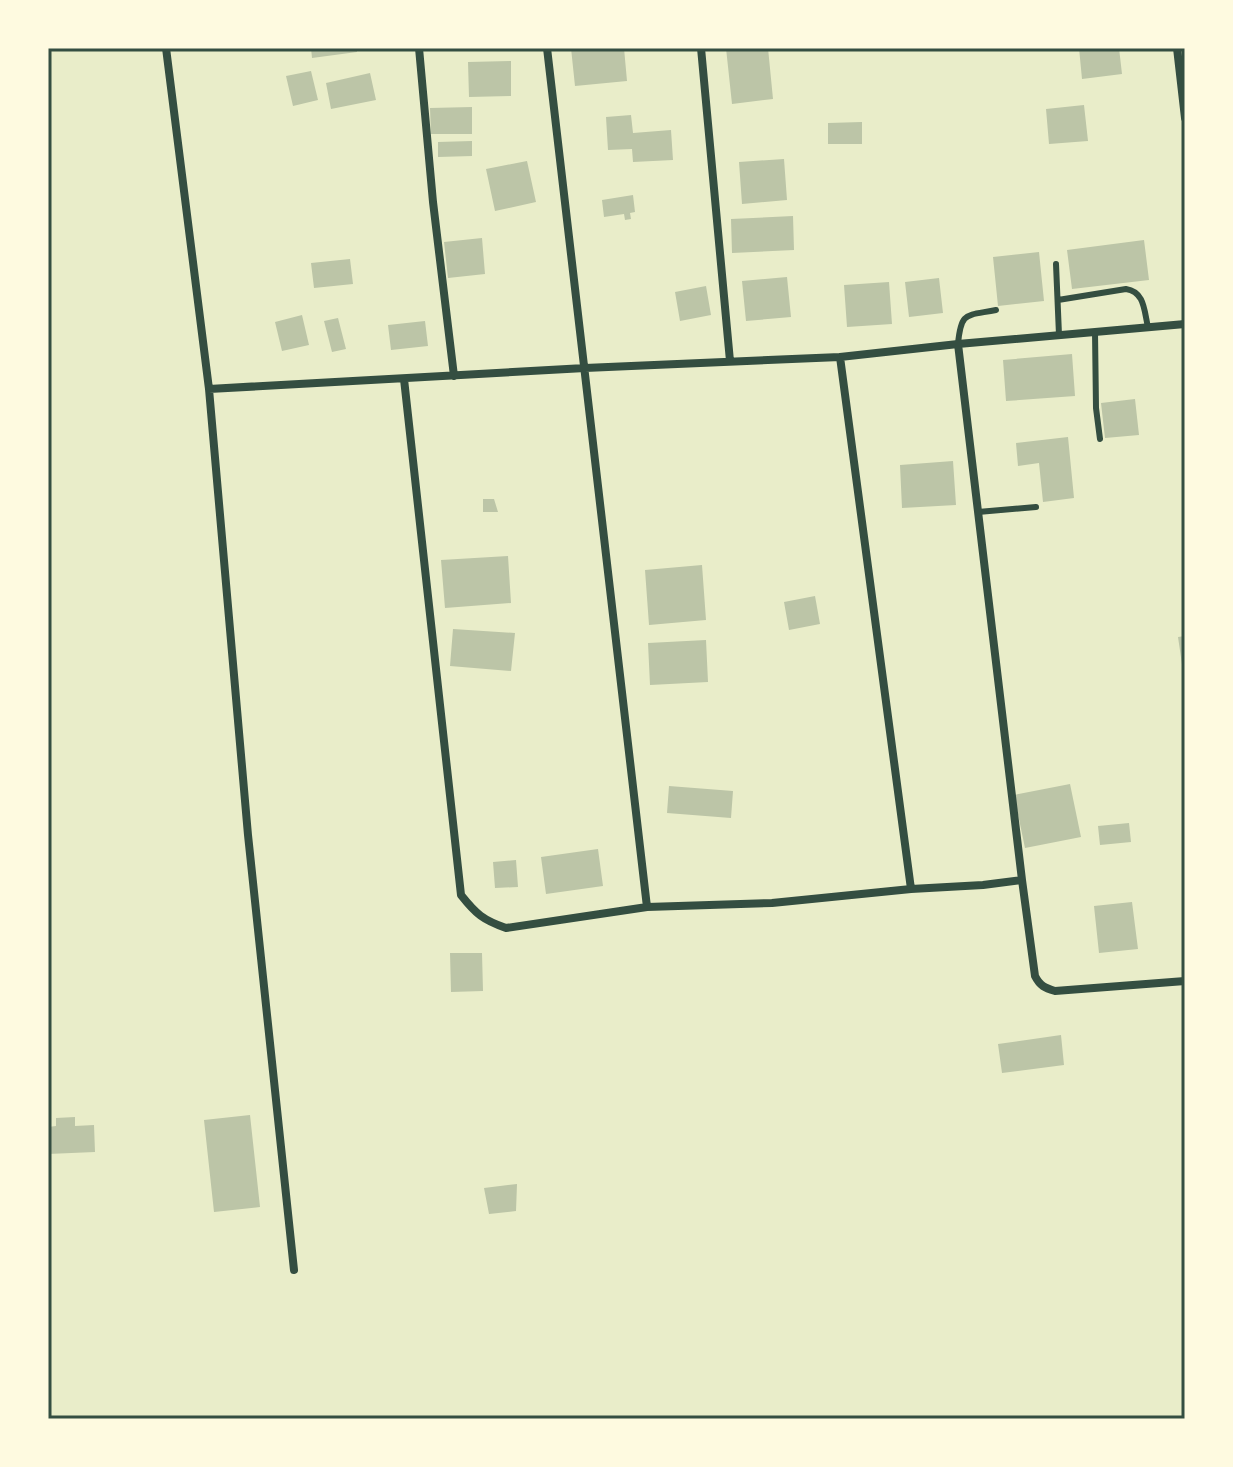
<svg xmlns="http://www.w3.org/2000/svg" width="1233" height="1467" font-family="'PT Sans Narrow',sans-serif">
	<style>
		.building { fill: #bcc5a7 }
		.lines { fill: none; stroke-linecap: round; stroke-linejoin: round }
		.service { stroke: #344e41; stroke-width: 6 }
		.minor { stroke: #344e41; stroke-width: 8 }
		.neatline { fill: none; stroke: #344e41; stroke-width: 3 }
	</style>
	<rect width="100%" height="100%" fill="#e9edc9"/>
	<path class="building" d="M 311,48 L 357,48 L 357,52 L 312,58 Z
		M 571,48 L 624,48 L 627,81 L 575,86 Z
		M 726,48 L 768,48 L 773,99 L 732,104 Z
		M 1079,48 L 1119,48 L 1122,74 L 1082,79 Z
		M 511,61 L 511,96 L 469,97 L 468,62 Z
		M 311,71 L 318,100 L 293,106 L 286,76 Z
		M 370,73 L 376,100 L 331,109 L 326,83 Z
		M 1084,105 L 1088,141 L 1049,144 L 1046,109 Z
		M 472,107 L 472,134 L 431,134 L 430,108 Z
		M 631,115 L 633,133 L 671,130 L 673,160 L 633,162 L 632,149 L 608,150 L 606,117 Z
		M 862,122 L 862,144 L 828,144 L 828,123 Z
		M 472,141 L 472,156 L 438,157 L 438,142 Z
		M 784,159 L 787,200 L 742,204 L 739,162 Z
		M 527,161 L 536,202 L 495,211 L 486,169 Z
		M 633,195 L 635,212 L 630,213 L 631,219 L 625,220 L 624,214 L 604,217 L 602,200 Z
		M 793,216 L 794,250 L 732,253 L 731,219 Z
		M 482,238 L 485,274 L 448,278 L 444,242 Z
		M 1144,240 L 1149,280 L 1072,289 L 1067,250 Z
		M 1039,252 L 1044,301 L 998,306 L 993,257 Z
		M 350,259 L 353,284 L 314,288 L 311,263 Z
		M 787,277 L 791,317 L 746,321 L 742,281 Z
		M 939,278 L 943,313 L 909,317 L 905,282 Z
		M 889,282 L 892,324 L 847,327 L 844,285 Z
		M 706,286 L 711,315 L 680,321 L 675,292 Z
		M 302,315 L 309,345 L 282,351 L 275,322 Z
		M 338,318 L 346,349 L 332,352 L 324,321 Z
		M 425,321 L 428,346 L 391,350 L 388,325 Z
		M 1072,354 L 1075,396 L 1006,401 L 1003,360 Z
		M 1135,399 L 1139,435 L 1105,438 L 1101,403 Z
		M 1068,437 L 1074,498 L 1043,502 L 1039,463 L 1018,466 L 1016,443 Z
		M 953,461 L 956,505 L 902,508 L 900,465 Z
		M 483,499 L 494,499 L 498,512 L 483,512 Z
		M 508,556 L 511,603 L 445,608 L 441,560 Z
		M 702,565 L 706,620 L 649,625 L 645,570 Z
		M 815,596 L 820,624 L 789,630 L 784,602 Z
		M 453,629 L 515,633 L 511,671 L 450,666 Z
		M 1185,636 L 1185,671 L 1183,671 L 1178,637 Z
		M 706,640 L 708,682 L 650,685 L 648,643 Z
		M 1070,784 L 1081,837 L 1025,848 L 1014,795 Z
		M 669,786 L 733,791 L 731,818 L 667,813 Z
		M 1129,823 L 1131,842 L 1100,845 L 1098,826 Z
		M 598,849 L 603,886 L 546,894 L 541,857 Z
		M 516,860 L 518,887 L 495,888 L 493,862 Z
		M 1132,902 L 1138,949 L 1099,953 L 1094,906 Z
		M 450,953 L 482,953 L 483,991 L 451,992 Z
		M 1061,1035 L 1064,1065 L 1002,1073 L 998,1044 Z
		M 250,1115 L 260,1207 L 214,1212 L 204,1120 Z
		M 75,1117 L 75,1126 L 94,1125 L 95,1152 L 48,1154 L 48,1127 L 56,1126 L 56,1118 Z
		M 517,1184 L 516,1211 L 489,1214 L 484,1188 Z"/>
	<g class="lines">
		<path class="service" d="M 1056,264 L 1059,335
			M 1058,300 L 1126,289 C 1145,292 1144,311 1148,327
			M 1095,332 L 1096,408 L 1100,439
			M 958,344 C 961,311 966,316 996,310
			M 978,512 L 1036,507"/>
		<path class="minor" d="M 166,48 L 209,389 L 248,835 L 294,1270
			M 419,48 L 433,202 L 454,376
			M 547,48 L 647,907
			M 701,48 L 730,361
			M 1177,48 L 1185,118
			M 404,379 L 461,895 C 476,914 483,920 506,928 L 647,907 L 772,903 L 911,889 L 840,357
			M 209,389 L 585,368 L 840,357 L 958,344 L 1185,324
			M 1022,880 L 1035,976 C 1040,986 1045,988 1055,991 L 1185,981
			M 911,889 L 983,885 L 1022,880 L 958,344"/>
	</g>
	<rect width="1233" height="1467" fill="none" stroke="#fefae0" stroke-width="100"/>
	<rect x="50" y="50" width="1133" height="1367" class="neatline"/>
</svg>
